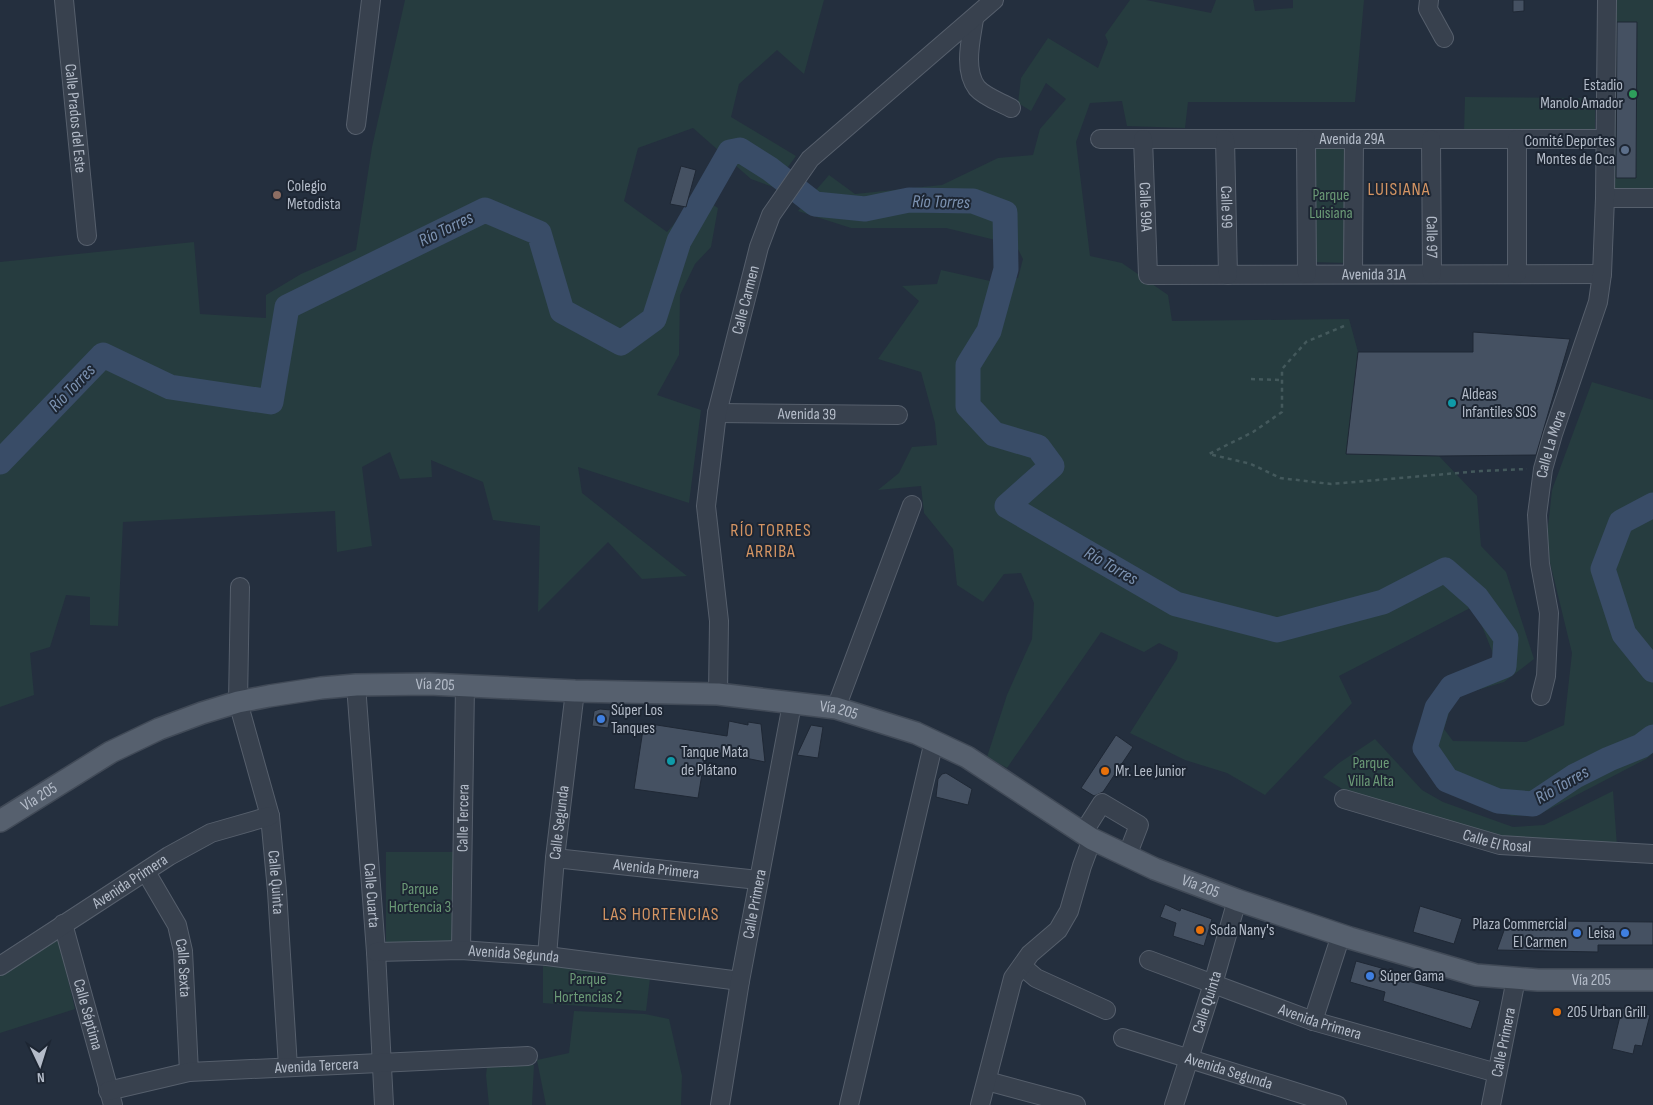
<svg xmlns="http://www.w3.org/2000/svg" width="1653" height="1105" font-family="'Sofia Sans Condensed',sans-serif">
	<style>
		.green { fill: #263c3f }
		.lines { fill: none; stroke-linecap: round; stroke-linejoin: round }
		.river { stroke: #394c67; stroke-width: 25 }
		.building { fill: #455162; stroke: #1f2835 }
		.minor-casing { stroke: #565f6c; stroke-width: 20 }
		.major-casing { stroke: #414a57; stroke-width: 24 }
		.path { stroke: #44595c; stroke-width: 2.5; stroke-dasharray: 4 4; stroke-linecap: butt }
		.minor { stroke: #38414e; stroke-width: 18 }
		.major { stroke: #56606e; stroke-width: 21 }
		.leisure-dot { fill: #2e9e5b; stroke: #1d2633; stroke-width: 2 }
		.service-dot { fill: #5c6f8a; stroke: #1d2633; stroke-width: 2 }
		.education-dot { fill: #8d6e63; stroke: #1d2633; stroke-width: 2 }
		.culture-dot { fill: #0f9aa8; stroke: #1d2633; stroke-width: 2 }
		.shop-dot { fill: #3f7fe0; stroke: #1d2633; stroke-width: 2 }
		.food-dot { fill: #e8710a; stroke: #1d2633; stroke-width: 2 }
		.labels { text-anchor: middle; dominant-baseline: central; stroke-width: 4; stroke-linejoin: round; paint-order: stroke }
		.poi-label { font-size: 16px; fill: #b4bcc9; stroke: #1d2633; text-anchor: start }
		.street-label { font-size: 16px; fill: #b4bcc9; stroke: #1d2633 }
		.park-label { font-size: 16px; fill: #6b9a76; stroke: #1d2633 }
		.neighbourhood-label { font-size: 18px; letter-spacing: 1px; fill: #d59563; stroke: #1d2633 }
		.water-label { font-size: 18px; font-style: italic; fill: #7c92b1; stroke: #1d2633 }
	</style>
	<rect width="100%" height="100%" fill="#242f3e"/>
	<path class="green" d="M 405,0 L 824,0 L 804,74 L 777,50 L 739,84 L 731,117 L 796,156 L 773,187 L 751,179 L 693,128 L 638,148 L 624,201 L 667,232 L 699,196 L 718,208 L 711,247 L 695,264 L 680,295 L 679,355 L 657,395 L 701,410 L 689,503 L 578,467 L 582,493 L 687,576 L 642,579 L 608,542 L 538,612 L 540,526 L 493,520 L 483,482 L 431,460 L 432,477 L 400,479 L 390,452 L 362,467 L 372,546 L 337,552 L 335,511 L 123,522 L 118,626 L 90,625 L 90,597 L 66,595 L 50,647 L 30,653 L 34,695 L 0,707 L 0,262 L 194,242 L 200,314 L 266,318 L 266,295 L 301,274 L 356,250 L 372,147 Z
		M 1130,0 L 1146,0 L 1211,13 L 1216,0 L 1253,0 L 1255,11 L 1293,8 L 1293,0 L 1364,0 L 1355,102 L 1188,102 L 1185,128 L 1127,126 L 1122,101 L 1090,103 L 1076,142 L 1090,256 L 1122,263 L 1168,295 L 1172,321 L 1349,319 L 1358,352 L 1346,454 L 1439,456 L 1477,496 L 1481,546 L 1506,572 L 1534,659 L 1504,682 L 1454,697 L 1444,729 L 1453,741 L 1526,742 L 1564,725 L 1572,653 L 1546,546 L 1552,490 L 1592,382 L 1653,400 L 1653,753 L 1646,759 L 1540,814 L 1512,816 L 1445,792 L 1421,751 L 1430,705 L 1450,680 L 1491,665 L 1494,656 L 1474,606 L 1339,676 L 1352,703 L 1265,795 L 1227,773 L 1185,760 L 1130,733 L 1177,659 L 1178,652 L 1159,643 L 1144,652 L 1101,632 L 1007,768 L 987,757 L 1007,695 L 1032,639 L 1034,603 L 1021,573 L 1004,574 L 983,602 L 957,585 L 953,549 L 924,513 L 921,486 L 878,490 L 899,473 L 912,447 L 937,445 L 935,423 L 921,372 L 878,359 L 919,301 L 902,286 L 937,284 L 941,270 L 990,281 L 1018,278 L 1023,259 L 1016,245 L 946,228 L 851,228 L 798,211 L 829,175 L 855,194 L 942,185 L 998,158 L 1033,155 L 1040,129 L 1066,99 L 1046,83 L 1031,111 L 1018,103 L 1021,78 L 1048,38 L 1098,68 L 1108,42 L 1105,35 Z
		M 1615,0 L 1653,0 L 1653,189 L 1612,188 Z
		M 1465,97 L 1595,98 L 1595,135 L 1464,132 Z
		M 1314,147 L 1349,147 L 1347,263 L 1313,262 Z
		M 1375,739 L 1422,790 L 1443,802 L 1513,827 L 1544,825 L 1613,791 L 1617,846 L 1508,839 L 1472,827 L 1344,790 L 1323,777 L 1339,763 Z
		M 386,852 L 454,852 L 452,945 L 386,945 Z
		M 58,937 L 75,1009 L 0,1033 L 0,976 Z
		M 543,966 L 588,969 L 650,978 L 646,1011 L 543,1003 Z
		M 574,1011 L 645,1014 L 669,1019 L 682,1076 L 681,1105 L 546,1105 L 537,1060 L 569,1053 Z
		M 492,1065 L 534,1065 L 532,1105 L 489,1105 L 486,1075 L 487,1067 Z"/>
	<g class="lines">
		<path class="river" d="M 0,462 L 103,355 L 170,387 L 271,402 L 287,307 L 485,210 L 539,233 L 562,311 L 621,343 L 654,319 L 679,241 L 730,152 L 740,150 L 770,169 L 815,204 L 865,209 L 909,200 L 973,201 L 1005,213 L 1006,269 L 989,331 L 968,365 L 968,406 L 994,434 L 1038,447 L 1052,466 L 1007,506 L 1176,604 L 1277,630 L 1383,602 L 1445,570 L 1477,598 L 1506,638 L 1504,666 L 1452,687 L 1437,708 L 1425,748 L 1447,780 L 1498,801 L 1533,804 L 1575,776 L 1609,759 L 1641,746 L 1653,737
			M 1653,505 L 1621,522 L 1603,569 L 1624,634 L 1653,670"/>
	</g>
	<path class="building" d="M 1513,0 L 1524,0 L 1524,11 L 1513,12 Z
		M 1617,22 L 1637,22 L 1636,178 L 1616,178 Z
		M 681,166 L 696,170 L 686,207 L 670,204 Z
		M 1473,332 L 1570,339 L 1536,455 L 1439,456 L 1346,454 L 1358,352 L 1473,352 Z
		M 600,709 L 611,710 L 608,728 L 592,726 L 594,711 Z
		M 729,721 L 748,725 L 748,722 L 761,724 L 765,762 L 706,750 L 698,798 L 634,789 L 644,723 L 727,736 Z
		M 811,725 L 823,727 L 818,758 L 797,755 Z
		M 1116,735 L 1133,747 L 1103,792 L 1094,796 L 1081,788 Z
		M 946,773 L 972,789 L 968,805 L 936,797 L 938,779 L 942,774 Z
		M 1165,904 L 1180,911 L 1181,908 L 1212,919 L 1204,946 L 1173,936 L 1176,923 L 1160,917 Z
		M 1420,906 L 1462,919 L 1454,944 L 1413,932 Z
		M 1556,921 L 1653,922 L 1653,945 L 1598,945 L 1598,952 L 1497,950 L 1506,925 L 1557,930 Z
		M 1356,961 L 1410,976 L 1408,981 L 1480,1001 L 1471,1029 L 1383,1001 L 1385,992 L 1350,982 Z
		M 1622,1008 L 1650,1015 L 1642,1046 L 1635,1045 L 1633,1054 L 1612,1049 Z"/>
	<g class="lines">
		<defs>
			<g id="minor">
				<path id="s1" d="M 64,0 L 87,236"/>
				<path d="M 1429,0 L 1428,9 L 1444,38"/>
				<path d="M 974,19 C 971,39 963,70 977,88 C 985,97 1000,102 1011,108"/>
				<path d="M 356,125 L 371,0"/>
				<path id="s2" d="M 1100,139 L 1605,139"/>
				<path id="s3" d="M 1143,139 L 1148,275 L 1602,274"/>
				<path id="s4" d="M 1225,139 L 1228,275"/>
				<path d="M 1306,139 L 1307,274"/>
				<path id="s5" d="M 1431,139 L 1432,274"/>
				<path d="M 1605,198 L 1653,198"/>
				<path d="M 1353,274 L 1354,139"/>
				<path d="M 1517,274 L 1517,139"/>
				<path id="s6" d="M 717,413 L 898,415"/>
				<path id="s7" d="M 240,587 L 238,702 L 270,816 L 277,891 L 288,1067"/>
				<path id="s8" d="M 356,685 L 376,952 L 384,1105"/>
				<path id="s9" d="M 718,694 L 719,621 L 706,506 L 717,413 L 759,247 L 771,215 L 810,159 L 994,0"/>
				<path id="s10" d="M 1541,696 L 1546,676 L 1549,613 L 1540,564 L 1537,515 L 1543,469 L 1553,434 L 1598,302 L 1602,274 L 1605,198 L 1607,0"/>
				<path d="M 836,708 L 912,505"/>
				<path id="s11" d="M 1344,799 L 1500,845 L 1653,854"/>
				<path d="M 1083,833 L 1102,803 L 1139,825 L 1127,856"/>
				<path id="s12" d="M 555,858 L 758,880"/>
				<path id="s13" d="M 146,872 L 177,925 L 183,951 L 189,1072"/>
				<path id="s14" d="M 63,924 L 113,1105"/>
				<path id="s15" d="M 461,950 L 465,686"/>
				<path id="s16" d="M 376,952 L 461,950 L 547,956 L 740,981"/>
				<path id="s17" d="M 547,956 L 555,858 L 575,691"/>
				<path id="s18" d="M 1149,960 L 1313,1021 L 1497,1073"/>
				<path id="s19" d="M 0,966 L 169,856 L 211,833 L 270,816"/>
				<path d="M 1022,966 L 1036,978 L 1106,1010"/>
				<path d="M 1313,1021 L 1341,935"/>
				<path id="s20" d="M 1123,1038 L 1337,1105"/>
				<path d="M 987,1081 L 1076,1105"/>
				<path id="s21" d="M 108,1091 L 189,1072 L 528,1056"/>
				<path id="s22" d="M 720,1105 L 740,981 L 792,704"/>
				<path d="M 849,1105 L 934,741"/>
				<path d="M 980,1105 L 1013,978 L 1030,954 L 1058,930 L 1069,911 L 1082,866 L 1092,839"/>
				<path id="s23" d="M 1174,1105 L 1213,984 L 1237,900"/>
				<path id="s24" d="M 1491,1105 L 1516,979"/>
			</g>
			<g id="major">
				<path id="s25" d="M 0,821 L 111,752 L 159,729 L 202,713 L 238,702 L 269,696 L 321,688 L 356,685 L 429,684 L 575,691 L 718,694 L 836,708 L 916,733 L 967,757 L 1092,839 L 1155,869 L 1237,900 L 1350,938 L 1476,975 L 1538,980 L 1653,980"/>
			</g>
		</defs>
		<use href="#minor" class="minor-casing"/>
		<use href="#major" class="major-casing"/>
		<path class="path" d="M 1344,326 L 1306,342 L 1282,369 L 1282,412 L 1253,432 L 1209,454 L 1251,464 L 1280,478 L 1331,484 L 1481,471 L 1527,469
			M 1251,379 L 1282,380"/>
		<use href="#minor" class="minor"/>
		<use href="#major" class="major"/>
	</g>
	<circle class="leisure-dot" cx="1633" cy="94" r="5"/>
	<circle class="service-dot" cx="1625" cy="150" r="5"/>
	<circle class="education-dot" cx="277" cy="195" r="5"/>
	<g class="culture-dot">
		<circle cx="1452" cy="403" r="5"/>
		<circle cx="671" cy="761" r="5"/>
	</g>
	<g class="shop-dot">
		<circle cx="601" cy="719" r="5"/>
		<circle cx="1577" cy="933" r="5"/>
		<circle cx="1625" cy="933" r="5"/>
		<circle cx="1370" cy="976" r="5"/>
	</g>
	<g class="food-dot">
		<circle cx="1105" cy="771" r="5"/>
		<circle cx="1200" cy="930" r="5"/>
		<circle cx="1557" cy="1012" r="5"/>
	</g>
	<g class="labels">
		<g class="poi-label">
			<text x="1623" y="85" text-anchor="end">Estadio<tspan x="1623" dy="18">Manolo Amador</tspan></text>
			<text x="1615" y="141" text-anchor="end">Comité Deportes<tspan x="1615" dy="18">Montes de Oca</tspan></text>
			<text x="287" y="186">Colegio<tspan x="287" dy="18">Metodista</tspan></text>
			<text x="1462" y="394">Aldeas<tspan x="1462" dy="18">Infantiles SOS</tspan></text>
			<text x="611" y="710">Súper Los<tspan x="611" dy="18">Tanques</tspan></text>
			<text x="681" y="752">Tanque Mata<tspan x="681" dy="18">de Plátano</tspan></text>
			<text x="1115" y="771">Mr. Lee Junior</text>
			<text x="1567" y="924" text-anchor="end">Plaza Commercial<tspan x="1567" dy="18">El Carmen</tspan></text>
			<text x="1210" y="930">Soda Nany's</text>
			<text x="1615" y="933" text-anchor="end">Leisa</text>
			<text x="1380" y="976">Súper Gama</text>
			<text x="1567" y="1012">205 Urban Grill</text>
		</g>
		<g class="street-label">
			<text stroke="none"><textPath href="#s1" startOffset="119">Calle Prados del Este</textPath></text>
			<text stroke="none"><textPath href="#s2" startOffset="252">Avenida 29A</textPath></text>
			<text stroke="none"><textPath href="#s3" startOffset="68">Calle 99A</textPath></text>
			<text stroke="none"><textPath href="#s4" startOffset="68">Calle 99</textPath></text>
			<text stroke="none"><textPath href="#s5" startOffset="98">Calle 97</textPath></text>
			<text stroke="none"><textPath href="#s3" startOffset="362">Avenida 31A</textPath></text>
			<text stroke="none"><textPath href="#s9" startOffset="399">Calle Carmen</textPath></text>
			<text stroke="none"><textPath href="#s6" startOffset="90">Avenida 39</textPath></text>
			<text stroke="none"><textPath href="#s10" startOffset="255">Calle La Mora</textPath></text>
			<text stroke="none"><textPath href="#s25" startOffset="466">Vía 205</textPath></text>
			<text stroke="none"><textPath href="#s25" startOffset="871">Vía 205</textPath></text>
			<text stroke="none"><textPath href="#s25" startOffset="46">Vía 205</textPath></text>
			<text stroke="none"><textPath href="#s15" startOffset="132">Calle Tercera</textPath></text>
			<text stroke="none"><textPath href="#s17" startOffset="134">Calle Segunda</textPath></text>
			<text stroke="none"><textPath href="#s11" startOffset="159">Calle El Rosal</textPath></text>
			<text stroke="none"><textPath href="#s12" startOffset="102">Avenida Primera</textPath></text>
			<text stroke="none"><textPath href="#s19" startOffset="155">Avenida Primera</textPath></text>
			<text stroke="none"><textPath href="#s7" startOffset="300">Calle Quinta</textPath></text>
			<text stroke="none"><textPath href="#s25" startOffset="1276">Vía 205</textPath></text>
			<text stroke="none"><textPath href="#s8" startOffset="211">Calle Cuarta</textPath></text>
			<text stroke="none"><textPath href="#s22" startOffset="204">Calle Primera</textPath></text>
			<text stroke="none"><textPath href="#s16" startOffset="138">Avenida Segunda</textPath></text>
			<text stroke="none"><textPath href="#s13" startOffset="105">Calle Sexta</textPath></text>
			<text stroke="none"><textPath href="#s25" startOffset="1681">Vía 205</textPath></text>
			<text stroke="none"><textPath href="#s23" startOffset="108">Calle Quinta</textPath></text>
			<text stroke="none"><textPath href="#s14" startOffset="94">Calle Séptima</textPath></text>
			<text stroke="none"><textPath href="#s18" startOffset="182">Avenida Primera</textPath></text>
			<text stroke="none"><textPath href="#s24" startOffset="64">Calle Primera</textPath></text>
			<text stroke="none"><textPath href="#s21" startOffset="211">Avenida Tercera</textPath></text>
			<text stroke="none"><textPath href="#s20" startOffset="111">Avenida Segunda</textPath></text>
		</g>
		<g class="park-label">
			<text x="1331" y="195">Parque<tspan x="1331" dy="18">Luisiana</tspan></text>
			<text x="1371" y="763">Parque<tspan x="1371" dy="18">Villa Alta</tspan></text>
			<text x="420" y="889">Parque<tspan x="420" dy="18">Hortencia 3</tspan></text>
			<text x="588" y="979">Parque<tspan x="588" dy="18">Hortencias 2</tspan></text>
		</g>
		<g class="neighbourhood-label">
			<text x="1399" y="189">LUISIANA</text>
			<text x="771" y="530">RÍO TORRES<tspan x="771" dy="21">ARRIBA</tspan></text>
			<text x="661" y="914">LAS HORTENCIAS</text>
		</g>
		<g class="water-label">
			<text transform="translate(941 202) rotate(1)">Río Torres</text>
			<text transform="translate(446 229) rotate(-26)">Río Torres</text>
			<text transform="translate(72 388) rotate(-46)">Río Torres</text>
			<text transform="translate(1111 566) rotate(30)">Río Torres</text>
			<text transform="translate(1562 785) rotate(-30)">Río Torres</text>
		</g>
	</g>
	<g transform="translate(40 1065) rotate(176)" stroke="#1d2633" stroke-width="4" paint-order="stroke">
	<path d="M0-4L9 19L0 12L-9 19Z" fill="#b4bcc9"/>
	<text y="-8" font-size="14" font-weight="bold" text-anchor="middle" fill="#b4bcc9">N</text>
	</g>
</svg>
